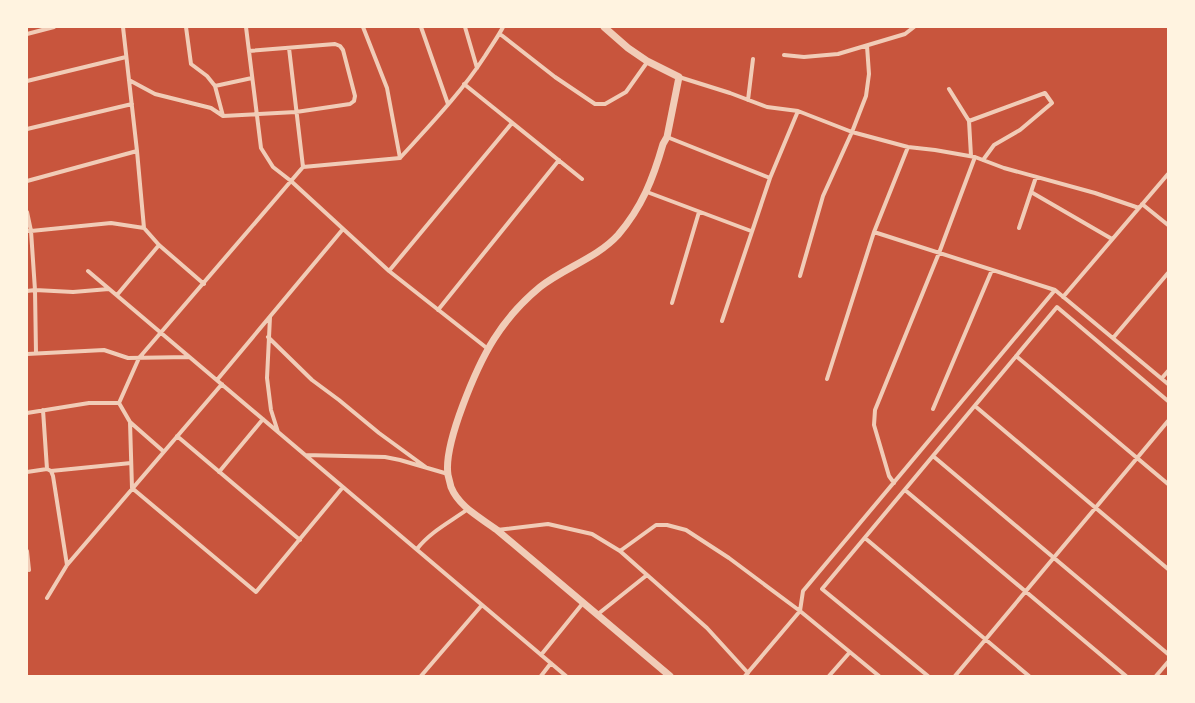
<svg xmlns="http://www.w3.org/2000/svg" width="1195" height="703" font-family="'Fira Sans Condensed',sans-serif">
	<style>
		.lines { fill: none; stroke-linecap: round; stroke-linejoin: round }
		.minor { stroke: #f1ccb7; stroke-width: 4 }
		.tertiary { stroke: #f1ccb7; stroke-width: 7 }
	</style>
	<rect width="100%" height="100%" fill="#c8553d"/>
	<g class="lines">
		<path class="minor" d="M 123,27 L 137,151 L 144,228
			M 186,27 L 191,64 L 207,76 L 215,86 L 223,116
			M 246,27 L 261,148 L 273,167 L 291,181 L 389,271 L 488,349
			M 363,27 L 387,88 L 400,158
			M 421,27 L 448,104
			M 465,27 L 477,68
			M 27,34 L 54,27
			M 500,34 L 555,77 L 595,104 L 605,104 L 626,92 L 648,61
			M 289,48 L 303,167
			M 784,55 L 804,57 L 838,54 L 905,34 L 914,27
			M 679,77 L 730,93 L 767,107 L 798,111 L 852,132 L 908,147 L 935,150 L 975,157 L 1004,168 L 1095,193 L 1139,208
			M 129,80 L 155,94 L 211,108 L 223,116 L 296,112 L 350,104 L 354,101 L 355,96 L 343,50 L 340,46 L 335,44 L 249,51
			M 27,81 L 126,57
			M 464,84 L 582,179
			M 215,86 L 252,78
			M 949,89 L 969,121 L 971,156
			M 748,100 L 753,59
			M 969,121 L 1045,93 L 1052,103 L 1020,130 L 994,145 L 983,160
			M 27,129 L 132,104
			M 667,137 L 770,178
			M 27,181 L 137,151
			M 647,192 L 751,231
			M 1031,192 L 1112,239
			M 1142,204 L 1168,225
			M 27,212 L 31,231 L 111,223 L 144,228 L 159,245 L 204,284
			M 1019,228 L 1036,177
			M 27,231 L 31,231 L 35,290 L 73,292 L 109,289
			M 874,232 L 1055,290 L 1168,384
			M 88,271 L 566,676
			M 389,271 L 512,123
			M 800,276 L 823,196 L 852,132 L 866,96 L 869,74 L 867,46
			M 27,291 L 35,290 L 36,353
			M 117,295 L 159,245
			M 1063,297 L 1168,174
			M 672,303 L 699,212
			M 438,310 L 559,160
			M 270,317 L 267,378 L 271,410 L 278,432
			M 722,321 L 770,178 L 798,111
			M 268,337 L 312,380 L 339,400 L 379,433 L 427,468
			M 1113,338 L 1168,273
			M 27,354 L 104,350 L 128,358 L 189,357
			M 1016,356 L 1168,484
			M 1162,378 L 1168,371
			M 827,379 L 874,232 L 908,147
			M 217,380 L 343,229
			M 119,403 L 139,358 L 303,167 L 400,158 C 430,125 461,93 485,56 C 491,46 498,37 503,27
			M 119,403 L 130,422 L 163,451
			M 975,406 L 1168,569
			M 933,409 L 992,270
			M 43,410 L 47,469 L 51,471 L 53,476 L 67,565
			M 27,413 L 89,403 L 119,403
			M 130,422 L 132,488 L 256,592 L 343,487
			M 177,436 L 300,540
			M 305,455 L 385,457 L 400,460 L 448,474
			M 933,456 L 1168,654
			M 51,471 L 131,463
			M 27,472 L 47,469
			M 219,472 L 263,419
			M 894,483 L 889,476 L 874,425 L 875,410 L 939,253 L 975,157
			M 905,490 L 1126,676
			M 497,530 L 548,524 L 592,534 L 620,551 L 656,525 L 667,525 L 686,530 L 729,558 L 800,611 L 879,676
			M 865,538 L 1029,676
			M 417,549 C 430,532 450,522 468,509
			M 27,551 L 29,570
			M 620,551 L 707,628 L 748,673
			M 47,598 L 67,565 L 222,384
			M 598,614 L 647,575
			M 541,655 L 583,603
			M 421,676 L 482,605
			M 541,676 L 551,663
			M 745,676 L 800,611 L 803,591 L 1055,290
			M 829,676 L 850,652
			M 928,676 L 822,589 L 1057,307 L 1168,401
			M 955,676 L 1168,421
			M 1156,676 L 1168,662"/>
		<path class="tertiary" d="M 604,27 L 628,48 L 647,61 L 679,77 L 667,137 L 663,144 C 653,179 642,207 618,235 C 597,258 564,268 540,287 C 523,301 506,320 494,339 C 477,366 443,444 448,475 C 449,479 450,483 451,487 C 459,507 481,518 497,530 L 670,676"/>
	</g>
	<rect width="1195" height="703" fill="none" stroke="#fff3e0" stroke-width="56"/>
</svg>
